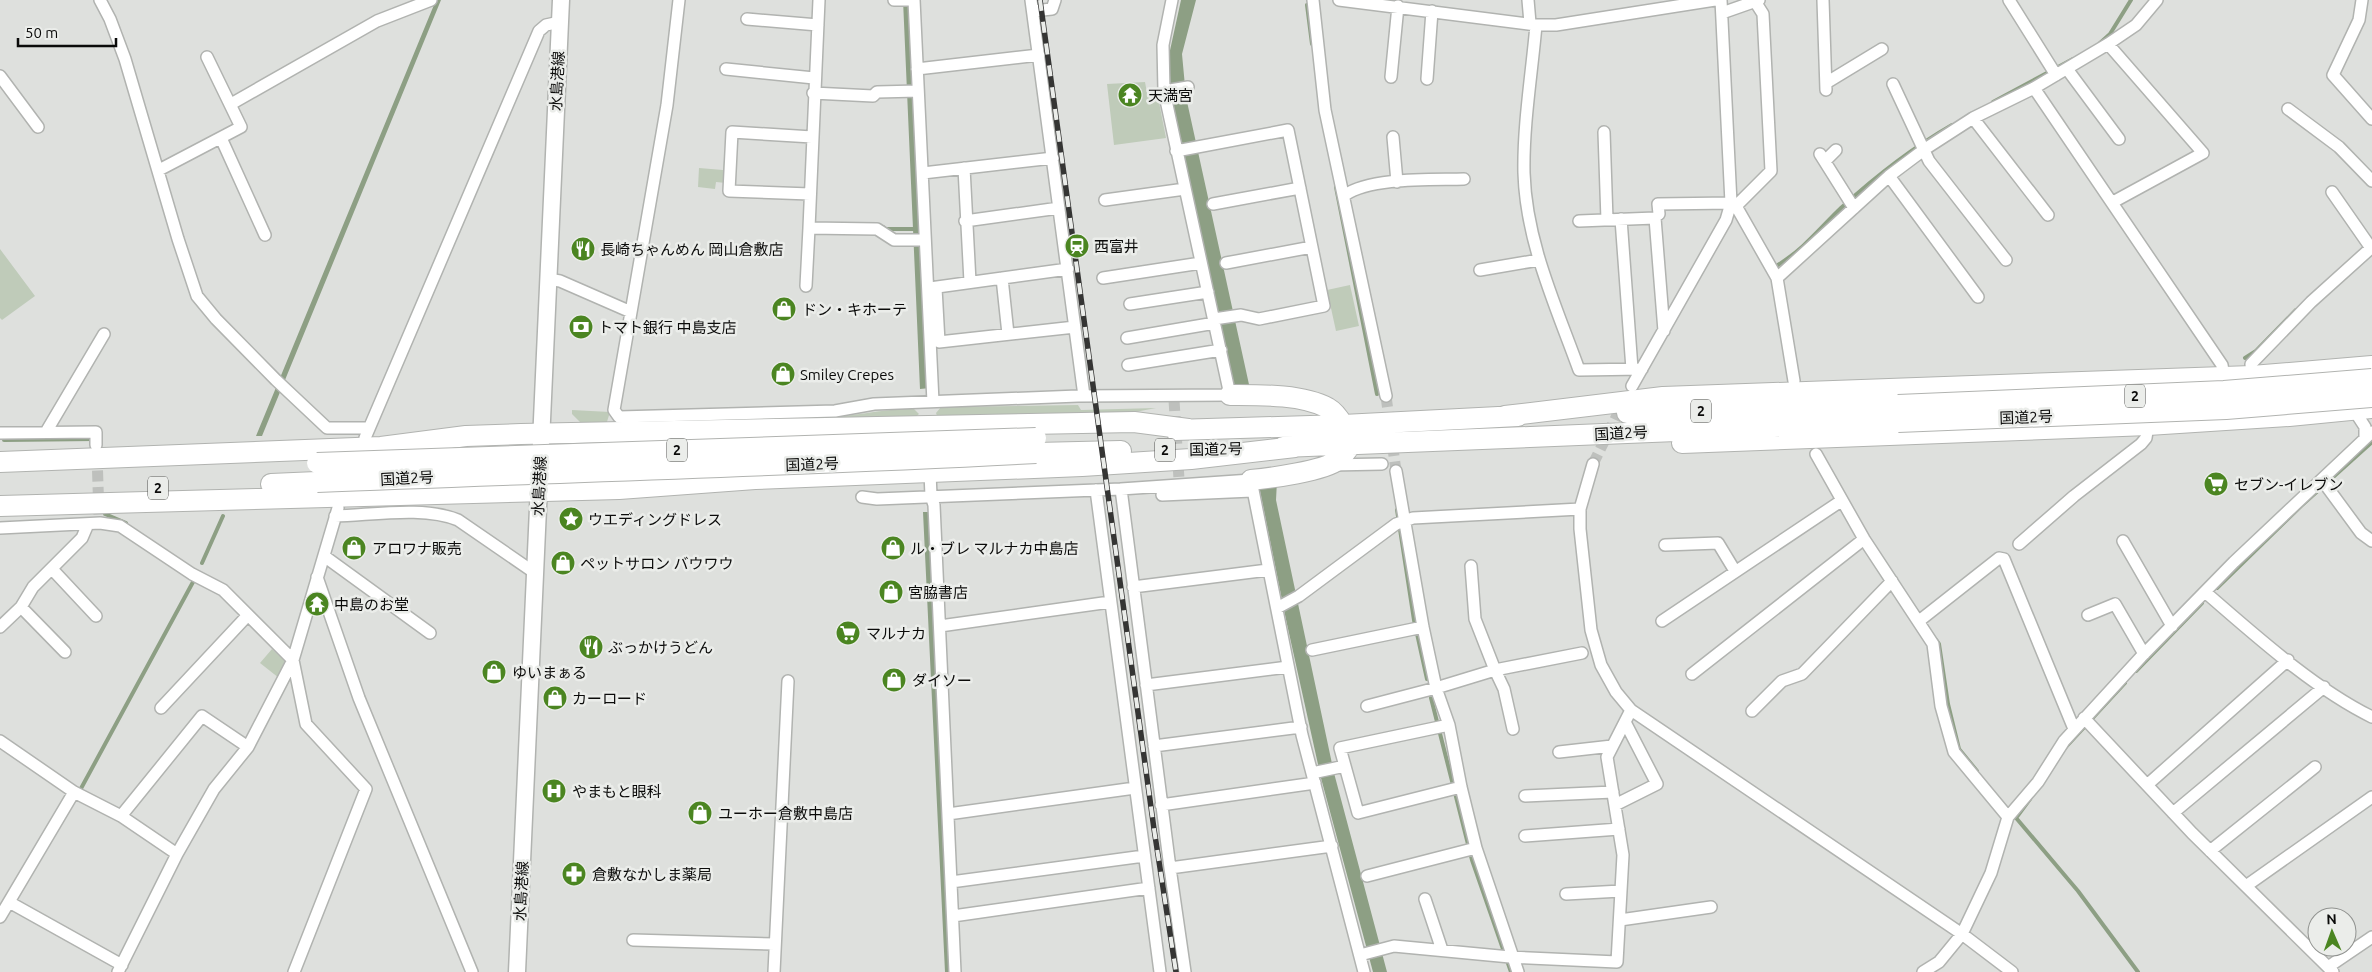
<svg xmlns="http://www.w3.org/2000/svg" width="2372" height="972" font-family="Ubuntu,'Noto Sans JP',sans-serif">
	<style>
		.green { fill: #bfcbb9 }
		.water { fill: #8d9f84 }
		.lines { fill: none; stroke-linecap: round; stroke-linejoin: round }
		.stream { stroke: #8d9f84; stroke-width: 4 }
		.minor-tunnel { stroke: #bec0bd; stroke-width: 11; stroke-dasharray: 11 5.5; stroke-linecap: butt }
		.minor-casing { stroke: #b1b3b0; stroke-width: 14 }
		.secondary-casing { stroke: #b1b3b0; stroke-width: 19 }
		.trunk-casing { stroke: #b1b3b0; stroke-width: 22 }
		.minor { stroke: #fff; stroke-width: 11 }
		.secondary { stroke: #fff; stroke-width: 16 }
		.trunk { stroke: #fff; stroke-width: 20 }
		.rail-casing { stroke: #353534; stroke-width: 5.5 }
		.rail { stroke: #ebedea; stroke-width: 4; stroke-dasharray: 11; stroke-linecap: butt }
		.trunk-bridge-casing { stroke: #b1b3b0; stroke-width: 22; stroke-linecap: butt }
		.trunk-bridge { stroke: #fff; stroke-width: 20 }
		.labels { text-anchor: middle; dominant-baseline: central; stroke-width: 5; stroke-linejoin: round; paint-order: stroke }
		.shield { fill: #ebedea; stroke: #4e4f4d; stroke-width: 1 }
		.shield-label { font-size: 14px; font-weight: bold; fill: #0b0b0a }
		.street-label { font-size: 15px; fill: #0b0b0a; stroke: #ebedea }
		.poi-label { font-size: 15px; fill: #0b0b0a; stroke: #ebedea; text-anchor: start }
	</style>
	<rect width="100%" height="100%" fill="#dee0dd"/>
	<path class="green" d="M 1145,82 L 1147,93 L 1157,92 L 1166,138 L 1114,145 L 1107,84 Z
		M 725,150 L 729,150 L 726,183 L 716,182 L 715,189 L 698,187 L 699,168 L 723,170 Z
		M 0,249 L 35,296 L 2,320 L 0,318 Z
		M 1350,285 L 1359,326 L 1336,331 L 1327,290 Z
		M 1078,405 L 1081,410 L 1156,408 L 1130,413 L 937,416 L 936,413 L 941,407 Z
		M 913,408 L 919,414 L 913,419 L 817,426 L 605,428 L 582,424 L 572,414 L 572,410 L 610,412 L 606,425 C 677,426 749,425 819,419 C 851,416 880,410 913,408 Z
		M 272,649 L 287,663 L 279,678 L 260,663 Z"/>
	<path class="water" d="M 436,0 L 441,0 L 262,436 L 256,436 Z
		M 903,0 L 911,0 L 930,388 L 920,389 Z
		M 1181,0 L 1196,0 L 1182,54 L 1186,97 L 1250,389 L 1239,389 L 1234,384 L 1171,96 L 1169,55 Z
		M 1277,481 L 1276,500 L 1334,773 L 1387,972 L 1373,972 L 1321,778 L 1285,615 L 1259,486 Z
		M 923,512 L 930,512 L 949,972 L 945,972 Z"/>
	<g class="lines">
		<path class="stream" d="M 1307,5 L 1312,44
			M 2100,43 L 2110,34 L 2131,0
			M 1993,102 L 2073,59
			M 1336,187 L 1377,394
			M 883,227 L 885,229 L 915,229
			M 1778,265 C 1805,248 1819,229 1841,208 C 1875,177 1912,148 1952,125
			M 2245,358 L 2256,351 L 2296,310
			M 4,440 L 94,439
			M 1397,510 L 1414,620 L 1427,679
			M 105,514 L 126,523
			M 202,563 L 223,516
			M 2217,588 L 2301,506 L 2372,442
			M 1936,640 L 1939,644 L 1948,704 L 1959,749 L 1977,771
			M 2136,671 L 2202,603
			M 1431,698 L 1472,860 L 1511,972
			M 2065,748 L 2125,683
			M 78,794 L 193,582
			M 2016,818 L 2030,799
			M 2017,819 L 2078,891 L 2138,972"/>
		<path class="minor-tunnel" d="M 1386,396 L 1396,471
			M 1174,400 L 1179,479
			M 97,454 L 99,516
			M 1593,464 L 1624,401"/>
		<defs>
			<path id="minor" d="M 100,0 L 110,19 L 125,59 L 178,239 L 197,296 L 216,319 L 276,380 L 327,428 L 369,428
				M 679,0 L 667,105 L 614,410 L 619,417 L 835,411 L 874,404 L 1078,396 L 1230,395 L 1164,91 L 1163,45 L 1172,0
				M 819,0 L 809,228 L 877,229 L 894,240 L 925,240
				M 894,0 L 914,0
				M 914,0 L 933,402
				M 1031,0 L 1084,396
				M 1313,0 L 1325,110 L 1386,396
				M 1339,0 L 1536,25 L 1556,25 L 1715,0
				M 1528,0 L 1530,23
				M 1823,0 L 1826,90
				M 2009,0 L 2056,75
				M 2362,0 L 2359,20 L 2333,75 L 2372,119
				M 1033,11 L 1052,9 L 1055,0
				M 1722,13 L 1759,0
				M 747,19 L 818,25
				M 1536,25 C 1532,72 1523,125 1524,173 C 1526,242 1556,306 1579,370 L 1642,369
				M 2108,44 L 2203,153 L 2113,202
				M 726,69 L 814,78
				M 917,69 L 1039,55
				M 2067,69 L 2119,139
				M 0,76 L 38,127
				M 1391,77 L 1398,6
				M 1427,79 L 1432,11
				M 1826,83 L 1882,49
				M 1893,84 L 1929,161 L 2006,260
				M 2034,88 L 2222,365 L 2224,377
				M 1164,91 L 1188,87
				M 813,93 L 873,96 L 877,92 L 918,91
				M 231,104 L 377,21 L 431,0
				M 2288,109 L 2339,147 L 2372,181
				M 1973,118 L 2048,215
				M 1604,132 L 1607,220
				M 1393,137 L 1397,182
				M 221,138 L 265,235
				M 1176,151 L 1288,130 L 1324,306 L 1259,319 L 1241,315 L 1214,319
				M 1820,154 L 1854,208
				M 1825,161 L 1836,150
				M 964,168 L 970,282
				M 159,170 L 241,127 L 207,57
				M 923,173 L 1053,158
				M 1889,176 L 1978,297
				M 2332,192 L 2371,248
				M 810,194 L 729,191 L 732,132 L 812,137
				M 1345,195 C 1371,177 1432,180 1464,179
				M 1105,200 L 1185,189
				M 1213,204 L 1300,188
				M 1736,206 L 1771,171 L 1763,14 L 1756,3
				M 1659,214 L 1658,204 L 1731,203 L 1736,206 L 1777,278 L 1794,381
				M 1621,219 L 1632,369
				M 965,221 L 1059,208
				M 1579,221 L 1655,218 L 1664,331
				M 1226,263 L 1312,247
				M 1480,270 L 1539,260
				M 1002,278 L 1008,334
				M 1103,278 L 1201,263
				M 1777,278 L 1889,176 L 1925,149 L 1973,118 L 2034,88 L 2108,44 L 2136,25 L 2157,0
				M 548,279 L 560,281 L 631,312
				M 806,286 L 809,228
				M 930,288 L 1068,269
				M 936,288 L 939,342 L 1075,327
				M 1130,304 L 1208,292
				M 1127,338 L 1215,323
				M 1128,365 L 1221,350
				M 2252,376 L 2251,364 L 2311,302 L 2372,247
				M 1632,386 L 1726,220 L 1731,203 L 1721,0
				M 2354,410 L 2365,427 L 2365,437
				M 46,432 L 104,334
				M 0,433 L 96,432 L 96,445
				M 365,438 L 539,31 L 546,25 L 560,22
				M 1816,454 L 1864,539 L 1933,644 L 1941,706 L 1954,752 L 2008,817
				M 1593,464 L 1580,509 L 1580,529 L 1591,630 L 1601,665 L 1616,692 L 1631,710 L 1962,934 L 2012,972
				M 1331,465 L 1382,464
				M 1396,471 L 1423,627 L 1436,688 L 1449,725 L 1461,787 L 1476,848 L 1518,972
				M 930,473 L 931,496 L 934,505 L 955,972
				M 2322,480 L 2361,533 L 2372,541
				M 1121,489 L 1170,868 L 1185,972
				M 1096,490 L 1160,972
				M 1162,495 L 1252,491
				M 862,497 L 877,499 L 1121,489 L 1251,480 L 1302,735 L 1364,972
				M 335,516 C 373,515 424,506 458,520 L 535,573
				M 0,528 L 100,523 L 120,526 L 192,574 L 223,590 L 293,660 L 306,724 L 366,789 L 294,972
				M 2123,541 L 2172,626
				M 2019,544 L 2074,496 L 2141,444 L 2146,438 L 2148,425
				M 1665,545 L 1718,543 L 1735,571
				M 324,556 L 430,633
				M 52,569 L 96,616
				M 317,577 L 359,698 L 472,972
				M 1133,587 L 1268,570
				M 2205,592 C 2255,635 2313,688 2372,717
				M 21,607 L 33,587 L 82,538 L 88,524
				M 1277,608 L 1299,596 L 1396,524 L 1413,518 L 1580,509
				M 2088,615 L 2115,604 L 2144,654
				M 1662,621 L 1841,501
				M 1919,621 L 1999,558 L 2004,559 L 2074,729
				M 940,626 L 1110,602
				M 0,627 L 21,607 L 65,652
				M 1312,650 L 1423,627
				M 1692,674 L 1864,539
				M 1146,685 L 1288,667
				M 1367,706 L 1436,688 L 1495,670 L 1475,619 L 1471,566
				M 161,708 L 248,615
				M 1752,711 L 1782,681 L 1802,674 L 1892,581
				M 2084,718 L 2192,833 L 2333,972
				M 1449,725 L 1340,748 L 1358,813 L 1461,787
				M 1513,729 L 1504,689 L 1495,670 L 1582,653
				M 0,741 L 74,792 L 121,816 L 177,854
				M 1154,746 L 1301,727
				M 1559,752 L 1612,746
				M 1312,773 L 1345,766
				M 2147,785 L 2288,660
				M 1525,796 L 1613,792
				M 1161,805 L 1315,783
				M 1615,805 L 1657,784 L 1625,722
				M 2173,813 L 2324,687
				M 948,814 L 1135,788
				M 121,816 L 202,716 L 248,747
				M 1525,836 L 1619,829
				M 2210,851 L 2315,767
				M 1170,868 L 1332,846
				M 1367,876 L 1476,848
				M 951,882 L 1144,856
				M 2246,886 L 2372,797
				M 1566,894 L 1621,891
				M 1425,899 L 1442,950
				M 9,902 L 122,965
				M 953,916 L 1149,888
				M 0,917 L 74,792
				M 1620,920 L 1711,907
				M 633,940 L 775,944
				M 1360,955 L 1394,946 L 1510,957 L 1617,962 L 1623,855 L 1607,757 L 1631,710
				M 2328,967 L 2372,937
				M 118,972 L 177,854 L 214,789 L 248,747 L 293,660 L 338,508
				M 774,972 L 788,681
				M 1923,972 L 1939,962 L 1962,934 L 1991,873 L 2008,817 L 2038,782 L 2064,741 L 2141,657 L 2234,562 L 2372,432"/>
			<path id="secondary" d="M 517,972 L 561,0"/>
			<path id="trunk" d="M 1230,395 C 1259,395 1302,394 1328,408 C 1335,412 1339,418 1343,425
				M 1627,413 L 1898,405
				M 1505,416 L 1663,397 L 2252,376 L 2372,366
				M 1175,430 L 1343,425 L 1518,416
				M 1682,443 L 2148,425 L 2289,416 L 2372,408
				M 1283,447 L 1898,422
				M 1036,453 L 1121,451
				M 0,462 L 381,447 L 466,436 L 521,434 L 1134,422 L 1188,429
				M 1251,480 C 1271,478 1324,471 1338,460 C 1343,456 1347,450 1351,445
				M 271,484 L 317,482
				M 0,506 L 619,489 L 755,479 L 1082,466 L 1191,459 L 1295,447"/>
		</defs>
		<use href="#minor" class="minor-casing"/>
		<use href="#secondary" class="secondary-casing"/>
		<use href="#trunk" class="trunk-casing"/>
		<use href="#minor" class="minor"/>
		<use href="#secondary" class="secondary"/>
		<use href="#trunk" class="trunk"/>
		<defs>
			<path id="rail" d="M 1040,0 L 1154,829 L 1176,972"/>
		</defs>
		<use href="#rail" class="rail-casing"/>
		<use href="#rail" class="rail"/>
		<defs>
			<path id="trunk-bridge" d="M 1898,405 L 2224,391 L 2372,379
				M 1898,422 L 2226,409 L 2372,397
				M 317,463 L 1036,438
				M 317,482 C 557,472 797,466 1036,453"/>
		</defs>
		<use href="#trunk-bridge" class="trunk-bridge-casing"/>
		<use href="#trunk-bridge" class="trunk-bridge"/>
	</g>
	<defs>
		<symbol id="temple-disc" viewBox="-11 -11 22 22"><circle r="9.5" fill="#4b8521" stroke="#ebedea"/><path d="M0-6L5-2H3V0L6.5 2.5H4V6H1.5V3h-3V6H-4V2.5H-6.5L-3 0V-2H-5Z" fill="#fff"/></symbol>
		<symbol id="station-disc" viewBox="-11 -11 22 22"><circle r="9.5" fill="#4b8521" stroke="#ebedea"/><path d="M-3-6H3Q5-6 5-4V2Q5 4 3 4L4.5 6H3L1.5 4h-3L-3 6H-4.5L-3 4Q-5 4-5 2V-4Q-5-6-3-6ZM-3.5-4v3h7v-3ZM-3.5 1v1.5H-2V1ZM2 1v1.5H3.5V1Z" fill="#fff"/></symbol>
		<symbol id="restaurant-disc" viewBox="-11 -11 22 22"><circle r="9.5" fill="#4b8521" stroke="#ebedea"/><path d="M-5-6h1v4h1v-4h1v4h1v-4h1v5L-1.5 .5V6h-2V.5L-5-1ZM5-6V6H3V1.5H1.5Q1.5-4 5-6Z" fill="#fff"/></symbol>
		<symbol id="shop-disc" viewBox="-11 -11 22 22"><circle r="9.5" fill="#4b8521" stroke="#ebedea"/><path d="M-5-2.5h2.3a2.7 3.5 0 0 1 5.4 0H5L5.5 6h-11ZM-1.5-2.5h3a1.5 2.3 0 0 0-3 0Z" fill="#fff"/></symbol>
		<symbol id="bank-disc" viewBox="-11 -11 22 22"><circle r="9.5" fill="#4b8521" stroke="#ebedea"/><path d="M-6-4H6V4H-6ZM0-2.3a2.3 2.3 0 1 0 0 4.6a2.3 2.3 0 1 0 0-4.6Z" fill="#fff"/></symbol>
		<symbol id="supermarket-disc" viewBox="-11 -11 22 22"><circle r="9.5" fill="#4b8521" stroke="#ebedea"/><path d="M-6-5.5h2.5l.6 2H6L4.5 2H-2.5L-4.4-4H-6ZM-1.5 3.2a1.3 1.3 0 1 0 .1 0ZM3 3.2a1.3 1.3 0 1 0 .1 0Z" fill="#fff"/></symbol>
		<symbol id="sight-disc" viewBox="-11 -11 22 22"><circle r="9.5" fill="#4b8521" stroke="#ebedea"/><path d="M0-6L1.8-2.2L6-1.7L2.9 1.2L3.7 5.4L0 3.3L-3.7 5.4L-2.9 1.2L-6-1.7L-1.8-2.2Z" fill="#fff"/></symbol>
		<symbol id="hospital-disc" viewBox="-11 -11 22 22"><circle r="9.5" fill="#4b8521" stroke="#ebedea"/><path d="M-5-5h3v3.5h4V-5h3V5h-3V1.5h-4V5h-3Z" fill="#fff"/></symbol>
		<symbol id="pharmacy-disc" viewBox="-11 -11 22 22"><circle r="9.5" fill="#4b8521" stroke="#ebedea"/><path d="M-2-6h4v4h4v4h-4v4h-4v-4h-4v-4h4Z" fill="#fff"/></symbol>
	</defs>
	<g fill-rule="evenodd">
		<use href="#temple-disc" x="1116" y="81" width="28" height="28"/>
		<use href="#station-disc" x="1063" y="232" width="28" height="28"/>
		<use href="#restaurant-disc" x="569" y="235" width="28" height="28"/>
		<use href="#shop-disc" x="770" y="295" width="28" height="28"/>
		<use href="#bank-disc" x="567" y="313" width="28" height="28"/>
		<use href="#shop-disc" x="769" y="360" width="28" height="28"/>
		<use href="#supermarket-disc" x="2202" y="470" width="28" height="28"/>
		<use href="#sight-disc" x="557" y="505" width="28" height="28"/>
		<use href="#shop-disc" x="340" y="534" width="28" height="28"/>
		<use href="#shop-disc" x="879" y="534" width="28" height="28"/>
		<use href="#shop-disc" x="549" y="549" width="28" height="28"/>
		<use href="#shop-disc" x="877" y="578" width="28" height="28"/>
		<use href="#temple-disc" x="303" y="590" width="28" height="28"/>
		<use href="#supermarket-disc" x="834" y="619" width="28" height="28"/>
		<use href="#restaurant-disc" x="577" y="633" width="28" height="28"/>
		<use href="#shop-disc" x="480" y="658" width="28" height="28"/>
		<use href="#shop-disc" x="880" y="666" width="28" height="28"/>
		<use href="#shop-disc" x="541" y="684" width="28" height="28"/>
		<use href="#hospital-disc" x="540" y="777" width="28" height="28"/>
		<use href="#shop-disc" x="686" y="799" width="28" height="28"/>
		<use href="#pharmacy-disc" x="560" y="860" width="28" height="28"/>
	</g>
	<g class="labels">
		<g class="shield">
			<rect x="2125" y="384.5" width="20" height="23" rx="4"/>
			<rect x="1691" y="399.5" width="20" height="23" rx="4"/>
			<rect x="667" y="438.5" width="20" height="23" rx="4"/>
			<rect x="1155" y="438.5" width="20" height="23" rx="4"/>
			<rect x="148" y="476.5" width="20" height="23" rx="4"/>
		</g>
		<g class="shield-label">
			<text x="2135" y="396">2</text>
			<text x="1701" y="411">2</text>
			<text x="677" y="450">2</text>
			<text x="1165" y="450">2</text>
			<text x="158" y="488">2</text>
		</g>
		<g class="street-label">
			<text transform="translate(557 81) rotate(-87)">水島港線</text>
			<text transform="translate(2026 417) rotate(-2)">国道2号</text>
			<text transform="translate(1621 433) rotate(-3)">国道2号</text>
			<text transform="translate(1216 449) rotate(-1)">国道2号</text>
			<text transform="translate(812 464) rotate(-2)">国道2号</text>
			<text transform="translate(407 478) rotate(-3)">国道2号</text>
			<text transform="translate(539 486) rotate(-87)">水島港線</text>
			<text transform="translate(521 891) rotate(-87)">水島港線</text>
		</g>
		<g class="poi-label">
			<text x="1148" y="95">天満宮</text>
			<text x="1094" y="246">西富井</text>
			<text x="600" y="249">長崎ちゃんめん 岡山倉敷店</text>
			<text x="802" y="309">ドン・キホーテ</text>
			<text x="598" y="327">トマト銀行 中島支店</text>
			<text x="800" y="374">Smiley Crepes</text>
			<text x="2234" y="484">セブン-イレブン</text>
			<text x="588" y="519">ウエディングドレス</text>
			<text x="372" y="548">アロワナ販売</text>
			<text x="910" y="548">ル・ブレ マルナカ中島店</text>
			<text x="580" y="563">ペットサロン バウワウ</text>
			<text x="908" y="592">宮脇書店</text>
			<text x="334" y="604">中島のお堂</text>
			<text x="866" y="633">マルナカ</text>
			<text x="608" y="647">ぶっかけうどん</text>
			<text x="512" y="672">ゆいまぁる</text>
			<text x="912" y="680">ダイソー</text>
			<text x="572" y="698">カーロード</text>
			<text x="572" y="791">やまもと眼科</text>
			<text x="718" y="813">ユーホー倉敷中島店</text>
			<text x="592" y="874">倉敷なかしま薬局</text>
		</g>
	</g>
	<g transform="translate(2332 932) rotate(358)"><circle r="24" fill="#ebedea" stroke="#919390"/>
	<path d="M0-4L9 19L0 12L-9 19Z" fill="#4b8521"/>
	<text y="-8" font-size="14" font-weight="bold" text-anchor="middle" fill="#0b0b0a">N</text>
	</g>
	<path d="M18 38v8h98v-8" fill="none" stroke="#0b0b0a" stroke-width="2.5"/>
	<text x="25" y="38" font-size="15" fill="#0b0b0a" stroke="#ebedea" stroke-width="4" paint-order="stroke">50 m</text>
</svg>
